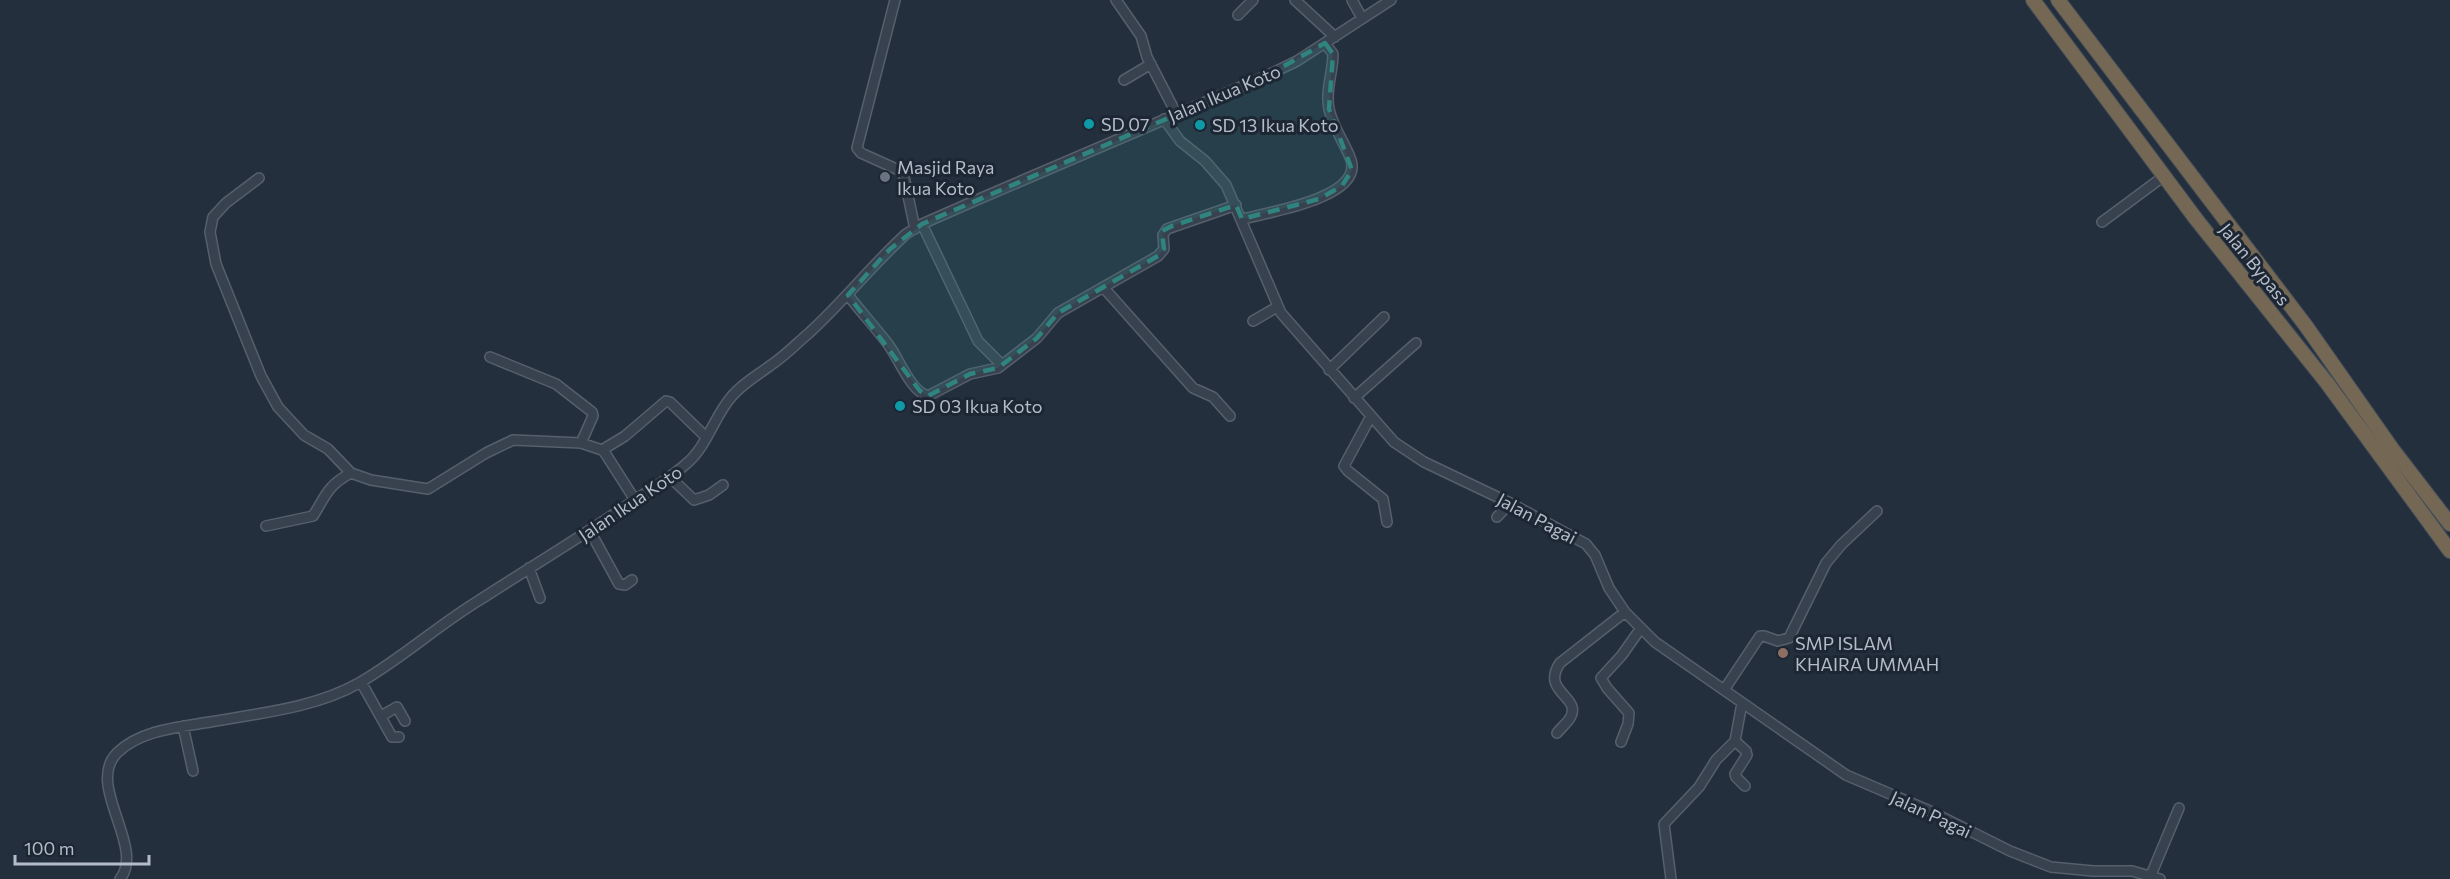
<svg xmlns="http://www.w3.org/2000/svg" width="2450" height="879" font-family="Commissioner,sans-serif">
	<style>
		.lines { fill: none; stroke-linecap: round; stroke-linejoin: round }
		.minor-casing { stroke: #565f6c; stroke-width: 12 }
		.highway-casing { stroke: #434c59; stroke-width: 16 }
		.minor { stroke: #38414e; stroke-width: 9 }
		.highway { stroke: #746855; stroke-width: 14 }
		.marked { fill: #308480; fill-opacity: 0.2; stroke: #308480; stroke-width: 4.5; stroke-dasharray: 12 8; stroke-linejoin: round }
		.culture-dot { fill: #0f9aa8; stroke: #1d2633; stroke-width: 2 }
		.worship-dot { fill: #6b7280; stroke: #1d2633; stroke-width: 2 }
		.education-dot { fill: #8d6e63; stroke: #1d2633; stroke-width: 2 }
		.labels { text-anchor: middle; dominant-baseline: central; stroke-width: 6; stroke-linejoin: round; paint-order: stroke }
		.street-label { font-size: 18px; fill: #b4bcc9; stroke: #1d2633 }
		.poi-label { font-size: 18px; fill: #b4bcc9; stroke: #1d2633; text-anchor: start }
	</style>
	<rect width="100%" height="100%" fill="#242f3e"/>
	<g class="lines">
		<defs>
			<path id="minor" d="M 895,0 L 857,148 L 861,153 L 903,172 L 915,229
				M 1116,0 L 1141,36 L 1147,57 L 1176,113
				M 1295,0 L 1335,37
				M 1352,0 L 1362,18
				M 1238,15 L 1253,0
				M 1124,80 L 1151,64
				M 1164,119 L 1180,141 L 1205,161 L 1226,185 L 1281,313 L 1394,442 L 1424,462 L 1510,503 L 1586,544 L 1595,555 L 1609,588 L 1625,612 L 1655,642 L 1846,775 L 1930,811 L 2010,851 L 2051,867 L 2093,871 L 2132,871 L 2160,879
				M 259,178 L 226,203 L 213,217 L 210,232 L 216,264 L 261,376 L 278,407 L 304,435 L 328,449 L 351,473 L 371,480 L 428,489 L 486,453 L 513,440 L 581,443 L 602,450 L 605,453 L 635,500
				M 1242,219 C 1266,213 1363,198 1351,160 C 1345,143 1333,128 1329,109 C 1325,90 1333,73 1333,54 L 1325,43
				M 2102,222 L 2164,176
				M 922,224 L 978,341 L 1002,365
				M 1103,287 L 1193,388 L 1213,397 L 1230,416
				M 848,295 C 861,312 875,327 888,344 C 898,357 911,392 928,396 L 970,374 L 998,368 L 1037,338 L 1058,313 L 1158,256 L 1164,249 L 1163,235 L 1167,229 L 1236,205
				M 1253,321 L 1277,307
				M 490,357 L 556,384 L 592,412 L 593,416 L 581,443
				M 1329,370 L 1384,317
				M 1354,398 L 1416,343
				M 1371,416 L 1344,466 L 1348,471 L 1383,499 L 1387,522
				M 602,450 L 625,436 L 666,401 L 670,402 L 706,437
				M 670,477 L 694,500 L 709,495 L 723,485
				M 1497,517 L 1510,503
				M 266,526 L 313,516 C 326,495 328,485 351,473
				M 590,531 L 619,584 L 625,585 L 632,580
				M 529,568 L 540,598
				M 361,682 L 392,737 L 399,737
				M 1724,690 L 1760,636 L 1764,636 L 1778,641 L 1789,638 L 1826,563 L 1841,545 L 1877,511
				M 1742,703 L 1735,741 L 1746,751 L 1747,755 L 1735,774 L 1736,777 L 1745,786
				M 381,716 L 397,707 L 405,721
				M 183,726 L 193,771
				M 1557,733 C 1561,728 1567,723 1570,718 C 1583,697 1540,692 1560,663 L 1625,612
				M 1621,742 L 1628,724 L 1629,713 L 1607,688 L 1601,678 L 1622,655 L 1641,628
				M 2151,875 L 2179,808
				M 120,879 C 146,847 85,785 117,753 C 140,730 180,727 210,722 C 260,713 315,708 359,683 C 401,659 437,626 478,601 C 529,568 581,537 632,502 C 650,490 669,479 686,464 C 707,447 714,416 732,396 C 743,383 758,375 771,365 C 785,356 797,343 809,333 C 843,302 872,265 906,234 L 922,224 L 972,202 L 1266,76 L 1297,61 L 1391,0
				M 1671,879 L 1664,824 L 1699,787 L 1716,760 L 1735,741"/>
			<path id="highway" d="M 2033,0 L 2196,219 L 2327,383 L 2450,551
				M 2058,0 L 2306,326 L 2393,450 L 2450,524"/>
		</defs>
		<use href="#minor" class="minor-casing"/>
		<use href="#highway" class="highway-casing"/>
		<use href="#minor" class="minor"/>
		<use href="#highway" class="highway"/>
	</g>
	<path class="marked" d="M 1325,43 L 1333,54 L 1329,109 L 1352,170 L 1342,186 L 1319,199 L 1242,219 L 1236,205 L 1172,226 L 1162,231 L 1164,249 L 1158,256 L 1058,313 L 1037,338 L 998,368 L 970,374 L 928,396 L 920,391 L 848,295 L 889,250 L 922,224 L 1266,76 Z"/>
	<g class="culture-dot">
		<circle cx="1089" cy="124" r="6"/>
		<circle cx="1200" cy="125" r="6"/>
		<circle cx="900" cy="406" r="6"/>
	</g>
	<circle class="worship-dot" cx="885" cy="177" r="6"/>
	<circle class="education-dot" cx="1783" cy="653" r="6"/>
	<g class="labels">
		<g class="street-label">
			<text transform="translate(1224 93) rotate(-23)">Jalan Ikua Koto</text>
			<text transform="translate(2255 264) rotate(51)">Jalan Bypass</text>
			<text transform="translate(630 503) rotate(-34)">Jalan Ikua Koto</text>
			<text transform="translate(1537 518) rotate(28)">Jalan Pagai</text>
			<text transform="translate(1931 814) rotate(25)">Jalan Pagai</text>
		</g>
		<g class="poi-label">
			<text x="1101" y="124">SD 07</text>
			<text x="1212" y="125">SD 13 Ikua Koto</text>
			<text x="897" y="167">Masjid Raya<tspan x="897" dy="21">Ikua Koto</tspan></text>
			<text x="912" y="406">SD 03 Ikua Koto</text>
			<text x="1795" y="643">SMP ISLAM<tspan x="1795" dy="21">KHAIRA UMMAH</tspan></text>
		</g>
	</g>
	<path d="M15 855v9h134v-9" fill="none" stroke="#b4bcc9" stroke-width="3"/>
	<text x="24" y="855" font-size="18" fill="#b4bcc9" stroke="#1d2633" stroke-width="4.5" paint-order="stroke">100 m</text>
</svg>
